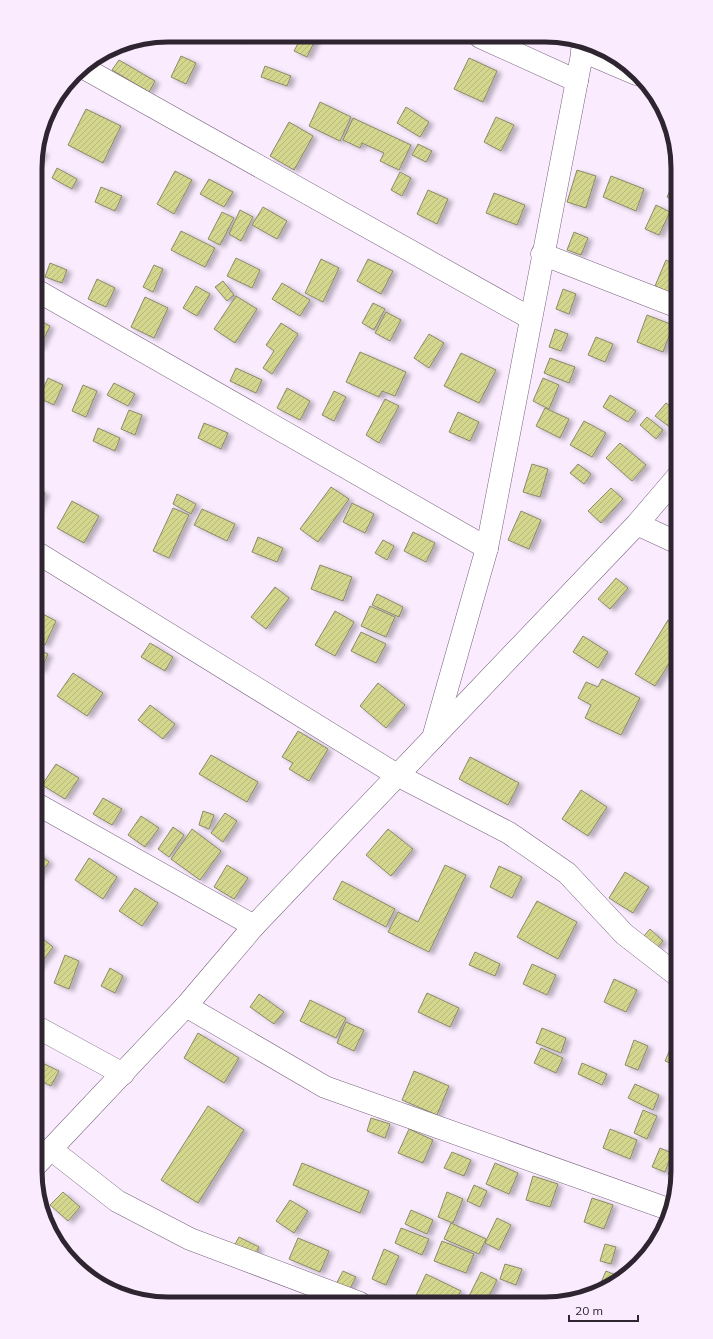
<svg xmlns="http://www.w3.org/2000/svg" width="713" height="1339" font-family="Mulish,sans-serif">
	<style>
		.building { fill: url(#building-hatch); stroke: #898a67; filter: url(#shadow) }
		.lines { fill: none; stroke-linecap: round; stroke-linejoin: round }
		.street-casing { stroke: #79647f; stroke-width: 23 }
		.secondary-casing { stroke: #79647f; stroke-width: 23 }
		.street { stroke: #fff; stroke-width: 22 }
		.secondary { stroke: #fff; stroke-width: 22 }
		.rim { fill: none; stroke: #2e2531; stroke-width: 5 }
	</style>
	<defs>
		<pattern id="building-hatch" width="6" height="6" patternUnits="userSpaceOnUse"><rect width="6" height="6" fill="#d5d68e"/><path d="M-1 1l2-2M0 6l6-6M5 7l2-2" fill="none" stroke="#b7b87b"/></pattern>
		<filter id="shadow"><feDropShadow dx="4.5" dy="2.5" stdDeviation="2" flood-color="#0004"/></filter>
	</defs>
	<rect width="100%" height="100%" fill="#faebfe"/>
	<path class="building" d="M 236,35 L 245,35 L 242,40 Z
		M 302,36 L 317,36 L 307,57 L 294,51 Z
		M 181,56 L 196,63 L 186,84 L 171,77 Z
		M 469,58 L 497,71 L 483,102 L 454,89 Z
		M 119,60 L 155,81 L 149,92 L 112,70 Z
		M 265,66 L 291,76 L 287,86 L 261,77 Z
		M 320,102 L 351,117 L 340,141 L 309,126 Z
		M 406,107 L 429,122 L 420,137 L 397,123 Z
		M 86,109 L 121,126 L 103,163 L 68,145 Z
		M 496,117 L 514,125 L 501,151 L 484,142 Z
		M 353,118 L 411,145 L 399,170 L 380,161 L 384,153 L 362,143 L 360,148 L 343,140 Z
		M 289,122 L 313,136 L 294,170 L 270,156 Z
		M 418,144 L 432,151 L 426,162 L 412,155 Z
		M 37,148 L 44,153 L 36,165 L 36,151 Z
		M 57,168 L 77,179 L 72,189 L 52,178 Z
		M 577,170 L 596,176 L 586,208 L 567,202 Z
		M 175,171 L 192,180 L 174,214 L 157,204 Z
		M 400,172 L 411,178 L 402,196 L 391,190 Z
		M 611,176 L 644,189 L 636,211 L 603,197 Z
		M 209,179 L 233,192 L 224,207 L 200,194 Z
		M 675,180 L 678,181 L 678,203 L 667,197 Z
		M 101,187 L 122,196 L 115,211 L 95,202 Z
		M 428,190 L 448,199 L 437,224 L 417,214 Z
		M 494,193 L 525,205 L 517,225 L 486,213 Z
		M 656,205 L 670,212 L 659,235 L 645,229 Z
		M 263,207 L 287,221 L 277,239 L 252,225 Z
		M 240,210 L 253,217 L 241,241 L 229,234 Z
		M 222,212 L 234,218 L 220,245 L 208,239 Z
		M 181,231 L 215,248 L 205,267 L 171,250 Z
		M 574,232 L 588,238 L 581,255 L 567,250 Z
		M 236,258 L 260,270 L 252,288 L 227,276 Z
		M 321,259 L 339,268 L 323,302 L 305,293 Z
		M 368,259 L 393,271 L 381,294 L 357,281 Z
		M 666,260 L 678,266 L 678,296 L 655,286 Z
		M 50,263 L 67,270 L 62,283 L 45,277 Z
		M 154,265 L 163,269 L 153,292 L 143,287 Z
		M 97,279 L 115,288 L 106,307 L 88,299 Z
		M 223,281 L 234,295 L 227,301 L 215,287 Z
		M 282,283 L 310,300 L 300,316 L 272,299 Z
		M 196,286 L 210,294 L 197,316 L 183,308 Z
		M 563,289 L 576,294 L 569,314 L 556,309 Z
		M 236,296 L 257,309 L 235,343 L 214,329 Z
		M 145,297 L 168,308 L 154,338 L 131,327 Z
		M 373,303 L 385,309 L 374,330 L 362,323 Z
		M 386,312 L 401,320 L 390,341 L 375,333 Z
		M 647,315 L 673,325 L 663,352 L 637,342 Z
		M 36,319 L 50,326 L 40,347 L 36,345 Z
		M 281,323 L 298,334 L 272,374 L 263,368 L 274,351 L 266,345 Z
		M 555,329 L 568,334 L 561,351 L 549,347 Z
		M 429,334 L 444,343 L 429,368 L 414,358 Z
		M 596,337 L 613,344 L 605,362 L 588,355 Z
		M 360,352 L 406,372 L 395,396 L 382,391 L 379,397 L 346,382 Z
		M 461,353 L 496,370 L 479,403 L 444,386 Z
		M 550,358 L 575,367 L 569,383 L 544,373 Z
		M 236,368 L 262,380 L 256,393 L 230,381 Z
		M 48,378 L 63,385 L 54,405 L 39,398 Z
		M 543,378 L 559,385 L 549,409 L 533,401 Z
		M 114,383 L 135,394 L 128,406 L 107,395 Z
		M 83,385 L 97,391 L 86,417 L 72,411 Z
		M 287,388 L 310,401 L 300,420 L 277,408 Z
		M 334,391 L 346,397 L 334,421 L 322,415 Z
		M 610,395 L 636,411 L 628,422 L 603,407 Z
		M 385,399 L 399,406 L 379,443 L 366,435 Z
		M 666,403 L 678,412 L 678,433 L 655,416 Z
		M 545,408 L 569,419 L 560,438 L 536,426 Z
		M 129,410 L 142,415 L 135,435 L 121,429 Z
		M 458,412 L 479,422 L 470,441 L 449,432 Z
		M 647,417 L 663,430 L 656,439 L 640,425 Z
		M 584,421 L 606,433 L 592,457 L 570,445 Z
		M 204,423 L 228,433 L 221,449 L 198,438 Z
		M 98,428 L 120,438 L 115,451 L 93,441 Z
		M 620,443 L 646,465 L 632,481 L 606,458 Z
		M 532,464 L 548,469 L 540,497 L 523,492 Z
		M 578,464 L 591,474 L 584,484 L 570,473 Z
		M 331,487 L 349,499 L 318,542 L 300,529 Z
		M 36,488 L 45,493 L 36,512 Z
		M 611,488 L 623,499 L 601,523 L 588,511 Z
		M 177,494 L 196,504 L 191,514 L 173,504 Z
		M 72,501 L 99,516 L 84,543 L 57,528 Z
		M 352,503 L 374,514 L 365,533 L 343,522 Z
		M 173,508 L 189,515 L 169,558 L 153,551 Z
		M 202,509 L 235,524 L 227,541 L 194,525 Z
		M 521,511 L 541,520 L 529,549 L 508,540 Z
		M 413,532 L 435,543 L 426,562 L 404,551 Z
		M 258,537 L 283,548 L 277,562 L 252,552 Z
		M 383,540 L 394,546 L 387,560 L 375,553 Z
		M 320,565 L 352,577 L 343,601 L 311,589 Z
		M 678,570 L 678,591 L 671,588 Z
		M 616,578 L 628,588 L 610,609 L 598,599 Z
		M 275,587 L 289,598 L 266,629 L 251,617 Z
		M 377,594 L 403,607 L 399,617 L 372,605 Z
		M 370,606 L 395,617 L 386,637 L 361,626 Z
		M 335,611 L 354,622 L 335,656 L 315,645 Z
		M 41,613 L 56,621 L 45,645 L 36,640 L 36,625 Z
		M 668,620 L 678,627 L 678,649 L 655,686 L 635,674 Z
		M 361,632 L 386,644 L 376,663 L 351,651 Z
		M 583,636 L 608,652 L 598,668 L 573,652 Z
		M 150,643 L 173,657 L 165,671 L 141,657 Z
		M 36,649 L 48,654 L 41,670 L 36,668 Z
		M 73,673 L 103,693 L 87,716 L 57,696 Z
		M 602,679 L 640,698 L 621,735 L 585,718 L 591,705 L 578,698 L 586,682 L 598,687 Z
		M 378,683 L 405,705 L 386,728 L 360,706 Z
		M 150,705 L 175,724 L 163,739 L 138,720 Z
		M 298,731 L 328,749 L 309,781 L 289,769 L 293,763 L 282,757 Z
		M 211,755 L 258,782 L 247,802 L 199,774 Z
		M 470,757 L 519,783 L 508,805 L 459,779 Z
		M 56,764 L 79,778 L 65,799 L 42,785 Z
		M 581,790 L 607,807 L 588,836 L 562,819 Z
		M 103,798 L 122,809 L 112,825 L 93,814 Z
		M 203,811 L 214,815 L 209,829 L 199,825 Z
		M 225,813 L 237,821 L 223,842 L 211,833 Z
		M 141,816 L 159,828 L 145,847 L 128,835 Z
		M 173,827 L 184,835 L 169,857 L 158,849 Z
		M 192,829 L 221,851 L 200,880 L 171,859 Z
		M 388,829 L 413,849 L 391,876 L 366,855 Z
		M 38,853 L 49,862 L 35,880 L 35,856 Z
		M 89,858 L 117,877 L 103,899 L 75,880 Z
		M 227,865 L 248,878 L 234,899 L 214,887 Z
		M 445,865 L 466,875 L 429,952 L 388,932 L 398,912 L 418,922 Z
		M 499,866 L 522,877 L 512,898 L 490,887 Z
		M 625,872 L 649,887 L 633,913 L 609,898 Z
		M 342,881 L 395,909 L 386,927 L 333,899 Z
		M 135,888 L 158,903 L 142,926 L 119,911 Z
		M 537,901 L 577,922 L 558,959 L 517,937 Z
		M 650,929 L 663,941 L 656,949 L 643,937 Z
		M 39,936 L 53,947 L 35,971 L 35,941 Z
		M 475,952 L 500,964 L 495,976 L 469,965 Z
		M 65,955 L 79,961 L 69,989 L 54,983 Z
		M 532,964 L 556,975 L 547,995 L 523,984 Z
		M 110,968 L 123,976 L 115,993 L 101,986 Z
		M 614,979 L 637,990 L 626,1012 L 604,1002 Z
		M 427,993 L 459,1008 L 450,1027 L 418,1012 Z
		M 259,994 L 284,1012 L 274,1024 L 250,1007 Z
		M 310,1000 L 346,1018 L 336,1038 L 300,1021 Z
		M 346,1022 L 364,1030 L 354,1051 L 337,1043 Z
		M 542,1028 L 566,1038 L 561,1053 L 536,1043 Z
		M 198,1033 L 239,1058 L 224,1083 L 184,1058 Z
		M 634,1040 L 648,1046 L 638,1070 L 625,1065 Z
		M 674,1040 L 678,1041 L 678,1066 L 665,1061 Z
		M 541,1048 L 563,1058 L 556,1073 L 534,1063 Z
		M 36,1060 L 59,1071 L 51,1086 L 35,1078 Z
		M 582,1063 L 607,1074 L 602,1085 L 578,1074 Z
		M 414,1071 L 449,1086 L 437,1115 L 402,1100 Z
		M 635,1084 L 659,1095 L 653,1110 L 628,1098 Z
		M 208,1106 L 244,1130 L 198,1203 L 161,1180 Z
		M 643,1110 L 657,1116 L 647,1139 L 634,1133 Z
		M 371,1118 L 390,1124 L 385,1138 L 367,1131 Z
		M 409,1129 L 433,1140 L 423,1163 L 398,1153 Z
		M 610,1129 L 637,1140 L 630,1159 L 603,1148 Z
		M 660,1148 L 672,1153 L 665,1172 L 652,1167 Z
		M 452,1152 L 471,1160 L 464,1176 L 444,1168 Z
		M 676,1153 L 678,1154 L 678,1178 L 668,1174 Z
		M 302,1163 L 369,1191 L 360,1213 L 293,1185 Z
		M 495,1163 L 518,1173 L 509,1194 L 486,1184 Z
		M 533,1176 L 558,1184 L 550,1207 L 526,1200 Z
		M 474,1185 L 487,1191 L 480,1207 L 467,1201 Z
		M 63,1192 L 80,1207 L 68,1221 L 50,1205 Z
		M 447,1192 L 463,1199 L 453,1223 L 438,1217 Z
		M 592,1198 L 613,1205 L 604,1229 L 584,1222 Z
		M 290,1200 L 308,1211 L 294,1233 L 276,1221 Z
		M 411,1210 L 433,1220 L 427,1234 L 405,1224 Z
		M 497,1218 L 511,1225 L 499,1250 L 485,1243 Z
		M 451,1223 L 486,1239 L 479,1254 L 444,1239 Z
		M 401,1228 L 429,1239 L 422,1255 L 395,1243 Z
		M 239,1237 L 259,1247 L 255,1256 L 234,1246 Z
		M 298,1238 L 329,1251 L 320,1272 L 289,1259 Z
		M 442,1241 L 474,1254 L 466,1273 L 434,1261 Z
		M 605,1244 L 616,1247 L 611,1264 L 600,1261 Z
		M 384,1249 L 399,1256 L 386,1285 L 372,1279 Z
		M 505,1264 L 522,1269 L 516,1285 L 500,1279 Z
		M 343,1271 L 356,1277 L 349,1290 L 336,1284 Z
		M 606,1271 L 623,1278 L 604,1289 L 599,1287 Z
		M 481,1272 L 497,1280 L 485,1304 L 465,1304 Z
		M 426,1274 L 461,1291 L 454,1304 L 417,1304 L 413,1302 Z
		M 100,1280 L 115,1288 L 114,1292 L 99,1283 Z"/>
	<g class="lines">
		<defs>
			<path id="street" d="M 480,37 L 577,81
				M 582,51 L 636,74
				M 82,67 L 530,318
				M 542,254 L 678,307
				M 36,290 L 487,548
				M 637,524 L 678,543
				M 36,552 L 397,775 L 509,833 L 567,873 L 624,934 L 678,976
				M 433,738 L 637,524 L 678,476
				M 35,803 L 254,926
				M 186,1006 L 325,1087 L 671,1210
				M 35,1026 L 123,1074
				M 52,1150 L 117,1201 L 190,1239 L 360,1303"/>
			<path id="secondary" d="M 35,1166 L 186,1006 L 254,926 L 433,738 L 487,548 L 584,44"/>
		</defs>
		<use href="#street" class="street-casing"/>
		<use href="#secondary" class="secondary-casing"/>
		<use href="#street" class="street"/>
		<use href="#secondary" class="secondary"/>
	</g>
	<path d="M0 0H713V1339H0ZM168 42H545A126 126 0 0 1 671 168V1171A126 126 0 0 1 545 1297H168A126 126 0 0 1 42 1171V168A126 126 0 0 1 168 42Z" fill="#faebfe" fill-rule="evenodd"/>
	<path class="rim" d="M168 42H545A126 126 0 0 1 671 168V1171A126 126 0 0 1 545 1297H168A126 126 0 0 1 42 1171V168A126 126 0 0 1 168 42Z"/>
	<path d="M569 1315v6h69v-6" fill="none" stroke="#2e2531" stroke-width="2"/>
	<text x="575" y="1315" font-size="12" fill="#2e2531" stroke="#faebfe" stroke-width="3" paint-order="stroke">20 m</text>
</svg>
